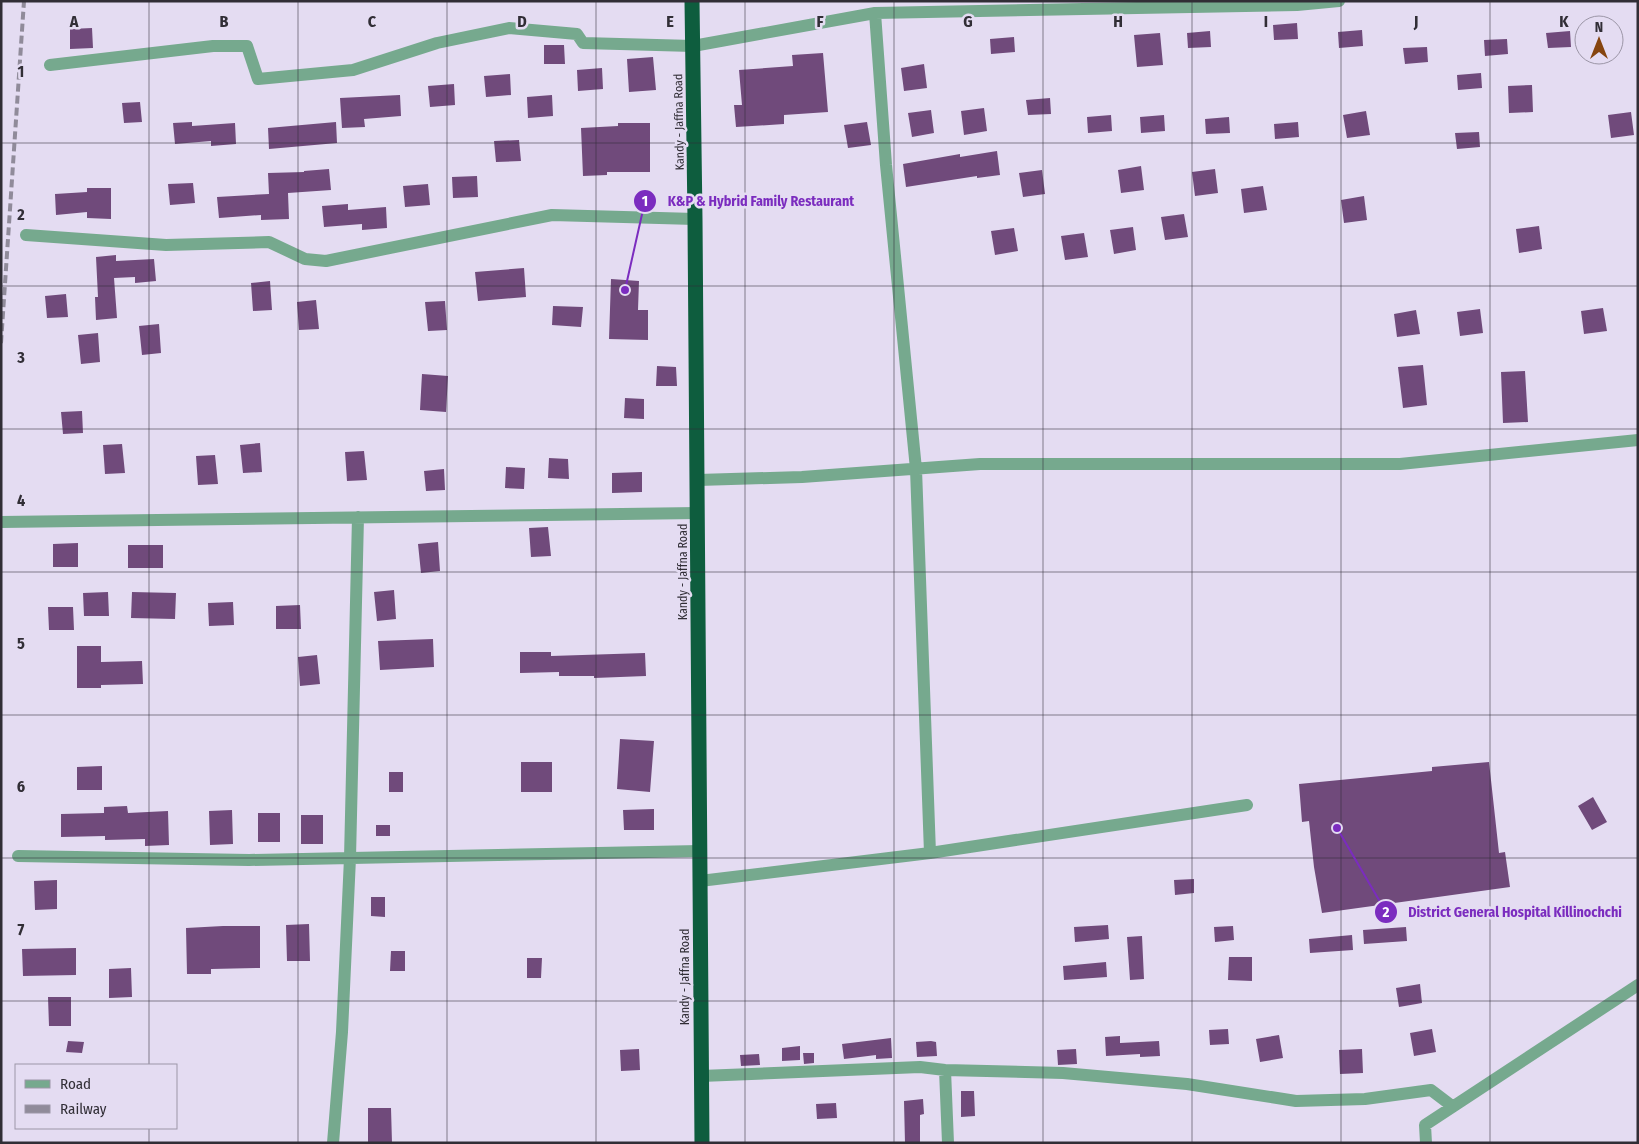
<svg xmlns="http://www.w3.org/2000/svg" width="1639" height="1144" font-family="'Fira Sans Condensed',sans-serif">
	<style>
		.building { fill: #704a7b }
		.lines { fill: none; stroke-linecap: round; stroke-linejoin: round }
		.minor { stroke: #76a98e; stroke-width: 12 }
		.highway { stroke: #0e5d3e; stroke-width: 15 }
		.rail { stroke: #908b9a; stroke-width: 4; stroke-dasharray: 8 4; stroke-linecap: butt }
		.grid { fill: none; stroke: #312e36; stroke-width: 1; stroke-opacity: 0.55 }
		.labels { text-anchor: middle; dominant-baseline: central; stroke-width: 5; stroke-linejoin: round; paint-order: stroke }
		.street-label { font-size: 12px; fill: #312e36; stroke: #e4dcf2 }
		.grid-label { font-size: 16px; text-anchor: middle; font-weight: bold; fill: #312e36; stroke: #e4dcf2; stroke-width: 5; stroke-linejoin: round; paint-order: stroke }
		.leader { fill: none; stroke: #7b2cbf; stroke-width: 2 }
		.callout-dot { fill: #7b2cbf; stroke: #e4dcf2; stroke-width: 2 }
		.mark-label { font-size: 15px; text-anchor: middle; font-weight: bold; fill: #fff }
		.callout-label { font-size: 14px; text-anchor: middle; font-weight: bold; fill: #7b2cbf; stroke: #e4dcf2; stroke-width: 5; stroke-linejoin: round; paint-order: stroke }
	</style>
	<rect width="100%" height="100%" fill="#e4dcf2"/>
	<path class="building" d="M 1297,23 L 1298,39 L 1274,40 L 1273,25 Z
		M 92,28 L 93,48 L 70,49 L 70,29 Z
		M 1362,30 L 1363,46 L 1339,48 L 1338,32 Z
		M 1210,31 L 1211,47 L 1188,48 L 1187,33 Z
		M 1570,31 L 1571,47 L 1548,48 L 1546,33 Z
		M 1160,33 L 1163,65 L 1137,67 L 1134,35 Z
		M 1014,37 L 1015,52 L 991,54 L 990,39 Z
		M 1507,39 L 1508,54 L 1485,56 L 1484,40 Z
		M 544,45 L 564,45 L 565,64 L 544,64 Z
		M 1427,47 L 1428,62 L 1405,64 L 1403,48 Z
		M 823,53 L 828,112 L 784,115 L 784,124 L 736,127 L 734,105 L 742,105 L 739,70 L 793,66 L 792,55 Z
		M 653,57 L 656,90 L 629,92 L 627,59 Z
		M 924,64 L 927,88 L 904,91 L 901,68 Z
		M 602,68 L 603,89 L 578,91 L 577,70 Z
		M 1481,73 L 1482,88 L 1458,90 L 1457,75 Z
		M 510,74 L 511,95 L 486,97 L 484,76 Z
		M 454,84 L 455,105 L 430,107 L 428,86 Z
		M 1532,85 L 1533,112 L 1509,113 L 1508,86 Z
		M 400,95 L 401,116 L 364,119 L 365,127 L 342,128 L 340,98 Z
		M 552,95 L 553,116 L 528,118 L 527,97 Z
		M 1050,98 L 1051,114 L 1028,115 L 1026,100 Z
		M 140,102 L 142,122 L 124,123 L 122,103 Z
		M 984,108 L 987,131 L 964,135 L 961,111 Z
		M 931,110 L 934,133 L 912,137 L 908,113 Z
		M 1366,111 L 1370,135 L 1347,138 L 1343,115 Z
		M 1631,112 L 1634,135 L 1611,138 L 1608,115 Z
		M 1111,115 L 1112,131 L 1088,133 L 1087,117 Z
		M 1164,115 L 1165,131 L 1141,133 L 1140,117 Z
		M 1229,117 L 1230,133 L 1206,134 L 1205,119 Z
		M 192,122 L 192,126 L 235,123 L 236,144 L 211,146 L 211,141 L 175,144 L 173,123 Z
		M 336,122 L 337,143 L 269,149 L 268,128 Z
		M 867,122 L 871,145 L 848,148 L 844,125 Z
		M 1298,122 L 1299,137 L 1275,139 L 1274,124 Z
		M 618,123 L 650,123 L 650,172 L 607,172 L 607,175 L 583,176 L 581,128 L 618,126 Z
		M 1479,132 L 1480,147 L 1457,149 L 1455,133 Z
		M 519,140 L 521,161 L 496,162 L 494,141 Z
		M 997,151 L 1000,175 L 977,178 L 977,176 L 906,187 L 903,164 L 960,154 L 960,157 Z
		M 1141,166 L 1144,190 L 1121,193 L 1118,170 Z
		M 329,169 L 331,190 L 288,193 L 289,219 L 261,220 L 261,215 L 219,218 L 217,197 L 269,194 L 268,173 L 304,172 L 304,171 Z
		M 1215,169 L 1218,193 L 1195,196 L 1192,172 Z
		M 1042,170 L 1045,194 L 1023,197 L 1019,173 Z
		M 477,176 L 478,197 L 453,198 L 452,177 Z
		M 193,183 L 195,203 L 170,205 L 168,184 Z
		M 428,184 L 430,205 L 405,207 L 403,186 Z
		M 1263,186 L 1267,210 L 1244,213 L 1241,189 Z
		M 87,188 L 111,188 L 111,219 L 87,218 L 87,212 L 56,215 L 55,194 L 87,192 Z
		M 1364,196 L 1367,220 L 1344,223 L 1341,200 Z
		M 348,204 L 348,210 L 386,207 L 387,228 L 362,230 L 362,224 L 324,227 L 322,206 Z
		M 1184,214 L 1188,237 L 1165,240 L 1161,217 Z
		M 1539,226 L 1542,249 L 1519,253 L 1516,229 Z
		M 1133,227 L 1136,250 L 1114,254 L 1110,230 Z
		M 1014,228 L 1018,251 L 995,255 L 991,231 Z
		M 1084,233 L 1088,257 L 1065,260 L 1061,236 Z
		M 116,255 L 116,261 L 154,259 L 156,281 L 135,283 L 135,277 L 114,278 L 117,318 L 96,320 L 95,297 L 98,297 L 96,257 Z
		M 524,268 L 526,297 L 478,301 L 475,272 Z
		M 611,279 L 639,281 L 638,310 L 648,310 L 648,340 L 609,339 Z
		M 270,281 L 272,310 L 253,311 L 251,283 Z
		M 66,294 L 68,317 L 47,318 L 45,296 Z
		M 316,300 L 319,329 L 299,330 L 297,302 Z
		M 445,301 L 447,330 L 428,331 L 425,302 Z
		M 553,306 L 583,307 L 581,327 L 552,325 Z
		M 1603,308 L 1607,331 L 1584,334 L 1581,311 Z
		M 1480,309 L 1483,333 L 1460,336 L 1457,312 Z
		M 1416,310 L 1420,334 L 1397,337 L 1394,314 Z
		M 159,324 L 161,353 L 142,355 L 139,326 Z
		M 98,333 L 100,362 L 81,364 L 78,335 Z
		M 1423,365 L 1427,405 L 1403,408 L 1398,367 Z
		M 657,366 L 676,367 L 677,386 L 656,386 Z
		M 1525,371 L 1528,422 L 1503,423 L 1501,372 Z
		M 422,374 L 448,376 L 446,412 L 420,410 Z
		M 625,398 L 644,399 L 644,419 L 624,418 Z
		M 82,411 L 83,433 L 63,434 L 61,412 Z
		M 260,443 L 262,472 L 243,473 L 240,445 Z
		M 122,444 L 125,473 L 105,474 L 103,445 Z
		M 364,451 L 367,480 L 347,481 L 345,452 Z
		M 215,455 L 218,484 L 198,485 L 196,456 Z
		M 549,458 L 568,459 L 569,479 L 548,478 Z
		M 506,467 L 525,468 L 524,489 L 505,488 Z
		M 444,469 L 445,490 L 426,491 L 424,471 Z
		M 642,472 L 642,492 L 612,493 L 612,473 Z
		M 548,527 L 551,556 L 531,557 L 529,528 Z
		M 438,542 L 440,571 L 421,573 L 418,544 Z
		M 78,543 L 78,567 L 53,567 L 53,544 Z
		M 128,545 L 163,545 L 163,568 L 128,568 Z
		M 394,590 L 396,619 L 377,621 L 374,592 Z
		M 108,592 L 109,616 L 84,616 L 83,593 Z
		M 132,592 L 176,593 L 175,619 L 131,618 Z
		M 233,602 L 234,625 L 209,626 L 208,603 Z
		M 300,605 L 301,629 L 276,629 L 276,606 Z
		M 48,607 L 73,607 L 74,630 L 49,630 Z
		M 433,639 L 434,667 L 380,670 L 378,641 Z
		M 77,646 L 101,646 L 101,662 L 142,661 L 143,684 L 101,685 L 101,688 L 77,688 Z
		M 520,652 L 551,652 L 551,656 L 645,653 L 646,676 L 594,678 L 594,676 L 559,676 L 559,672 L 520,673 Z
		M 317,655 L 320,684 L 300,686 L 298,657 Z
		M 620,739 L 654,741 L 650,792 L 617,789 Z
		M 521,762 L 552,762 L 552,792 L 521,792 Z
		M 1489,762 L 1499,853 L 1505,852 L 1510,887 L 1322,913 L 1314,867 L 1309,821 L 1302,822 L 1299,784 L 1432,771 L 1432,767 Z
		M 102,766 L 102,790 L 77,790 L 77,767 Z
		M 389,772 L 403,772 L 403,792 L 389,792 Z
		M 1593,797 L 1607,822 L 1592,830 L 1578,806 Z
		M 127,806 L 128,813 L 168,811 L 169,845 L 145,846 L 145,839 L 105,840 L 105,836 L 61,837 L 61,814 L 104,813 L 104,807 Z
		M 654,809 L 654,830 L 624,830 L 623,810 Z
		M 232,810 L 233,844 L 210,845 L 209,811 Z
		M 258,813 L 280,813 L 280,842 L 258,842 Z
		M 301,815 L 323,815 L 323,844 L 301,844 Z
		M 376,825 L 390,825 L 390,836 L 376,836 Z
		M 1194,879 L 1194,893 L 1175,895 L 1174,880 Z
		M 57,880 L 57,909 L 35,910 L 34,881 Z
		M 371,897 L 385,897 L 385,917 L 371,916 Z
		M 309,924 L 310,961 L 287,961 L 286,925 Z
		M 1108,925 L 1109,939 L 1075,942 L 1074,927 Z
		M 223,926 L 260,926 L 260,968 L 211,969 L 211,974 L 187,974 L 186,928 Z
		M 1233,926 L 1234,940 L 1215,942 L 1214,927 Z
		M 1406,927 L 1407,941 L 1364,944 L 1363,930 Z
		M 1352,935 L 1353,950 L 1310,953 L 1309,939 Z
		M 1142,936 L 1144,979 L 1130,980 L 1127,937 Z
		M 76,948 L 76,975 L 23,976 L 22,949 Z
		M 391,951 L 405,951 L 405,971 L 390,971 Z
		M 1229,957 L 1252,957 L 1252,981 L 1228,980 Z
		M 527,958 L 542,958 L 541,978 L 527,978 Z
		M 1106,962 L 1107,977 L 1064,980 L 1063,966 Z
		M 131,968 L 132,997 L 109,998 L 109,969 Z
		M 1420,984 L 1422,1003 L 1399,1007 L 1396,988 Z
		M 48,997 L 71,997 L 71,1026 L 49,1026 Z
		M 1228,1029 L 1229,1044 L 1210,1045 L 1209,1030 Z
		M 1432,1029 L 1436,1052 L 1414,1056 L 1410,1033 Z
		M 1279,1035 L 1283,1058 L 1260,1062 L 1256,1039 Z
		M 1120,1036 L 1120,1043 L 1159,1041 L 1160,1056 L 1140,1057 L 1140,1054 L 1106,1056 L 1105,1037 Z
		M 891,1038 L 892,1058 L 876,1059 L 876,1055 L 844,1059 L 842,1044 Z
		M 68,1041 L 84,1042 L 82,1053 L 66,1052 Z
		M 931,1041 L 936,1042 L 937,1056 L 917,1057 L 916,1042 Z
		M 800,1046 L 800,1060 L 782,1061 L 782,1048 Z
		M 639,1049 L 640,1070 L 621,1071 L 620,1050 Z
		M 1076,1049 L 1077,1064 L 1058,1065 L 1057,1050 Z
		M 1362,1049 L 1363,1073 L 1340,1074 L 1339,1050 Z
		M 803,1053 L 814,1053 L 814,1063 L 804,1064 Z
		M 759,1054 L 760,1065 L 741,1066 L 740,1055 Z
		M 961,1091 L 974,1091 L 975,1116 L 961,1117 Z
		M 923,1099 L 924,1114 L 920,1115 L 920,1143 L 905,1143 L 904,1101 Z
		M 836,1103 L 837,1118 L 817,1119 L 816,1104 Z
		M 368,1108 L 391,1108 L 392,1143 L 368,1143 Z"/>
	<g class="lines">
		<path class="minor" d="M 875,13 L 886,165 L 916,469 L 930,853
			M 50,65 L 213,46 L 247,46 L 258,79 L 353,70 L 437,43 L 509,28 L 577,34 L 583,43 L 693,46 L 875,13 L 1297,5 L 1339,1
			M 26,235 L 166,245 L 269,242 L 305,259 L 326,261 L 552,215 L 695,219
			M 698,480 L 802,477 L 980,464 L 1400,464 L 1638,440
			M 1,522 L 698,513
			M 18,856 L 249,860 L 700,851
			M 700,881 L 930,853 L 1247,805
			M 945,1070 L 948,1143
			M 701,1076 L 920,1067 L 945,1070 L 1063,1073 L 1187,1084 L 1296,1101 L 1365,1099 L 1431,1090 L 1452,1106
			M 333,1143 L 342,1032 L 350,858 L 358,517
			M 1426,1143 L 1425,1125 L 1638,985"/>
		<path class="highway" d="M 692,1 L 695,219 L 702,1143"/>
		<path class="rail" d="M 1,343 L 24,1"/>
	</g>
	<path class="grid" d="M 149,1 L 149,1065M 298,1 L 298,1143M 447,1 L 447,1143M 596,1 L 596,1143M 745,1 L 745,1143M 894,1 L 894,1143M 1043,1 L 1043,1143M 1192,1 L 1192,1143M 1341,1 L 1341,1143M 1490,1 L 1490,1143M 1,143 L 1638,143M 1,286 L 1638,286M 1,429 L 1638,429M 1,572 L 1638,572M 1,715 L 1638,715M 1,858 L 1638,858M 1,1001 L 1638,1001M 149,1128 L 149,1143"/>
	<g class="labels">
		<g class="street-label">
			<text transform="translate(679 122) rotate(-91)">Kandy - Jaffna Road</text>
			<text transform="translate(683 572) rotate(-90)">Kandy - Jaffna Road</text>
			<text transform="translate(685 977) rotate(-90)">Kandy - Jaffna Road</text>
		</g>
	</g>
	<g class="grid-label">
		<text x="74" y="27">A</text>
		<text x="224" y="27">B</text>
		<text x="372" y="27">C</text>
		<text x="522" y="27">D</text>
		<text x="670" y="27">E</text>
		<text x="820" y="27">F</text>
		<text x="968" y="27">G</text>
		<text x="1118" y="27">H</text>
		<text x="1266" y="27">I</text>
		<text x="1416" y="27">J</text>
		<text x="1564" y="27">K</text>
		<text x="21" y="77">1</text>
		<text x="21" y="220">2</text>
		<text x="21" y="363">3</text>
		<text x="21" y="506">4</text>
		<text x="21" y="649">5</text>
		<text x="21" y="792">6</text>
		<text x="21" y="935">7</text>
	</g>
	<path class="leader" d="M625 290L645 201M1337 828L1386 912"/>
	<g class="callout-dot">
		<circle cx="625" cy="290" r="5"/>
		<circle cx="1337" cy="828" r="5"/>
		<circle cx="645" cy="201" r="12"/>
		<circle cx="1386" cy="912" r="12"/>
	</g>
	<g class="mark-label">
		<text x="645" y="206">1</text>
		<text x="1386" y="917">2</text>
	</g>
	<g class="callout-label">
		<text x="761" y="206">K&amp;P &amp; Hybrid Family Restaurant</text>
		<text x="1515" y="917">District General Hospital Killinochchi</text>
	</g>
	<rect width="1639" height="1144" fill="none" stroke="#312e36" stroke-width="5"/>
	<rect x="15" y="1064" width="162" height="65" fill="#e4dcf2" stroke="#9c96a7"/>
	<rect x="25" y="1080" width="25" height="8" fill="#76a98e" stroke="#9c96a7"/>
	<text x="60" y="1089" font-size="15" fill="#312e36">Road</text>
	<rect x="25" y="1105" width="25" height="8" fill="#908b9a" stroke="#9c96a7"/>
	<text x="60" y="1114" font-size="15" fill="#312e36">Railway</text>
	<g transform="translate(1599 40)"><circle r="24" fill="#e4dcf2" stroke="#9c96a7"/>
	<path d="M0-4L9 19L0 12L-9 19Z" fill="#86450f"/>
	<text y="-8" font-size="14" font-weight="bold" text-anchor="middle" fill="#312e36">N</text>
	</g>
</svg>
